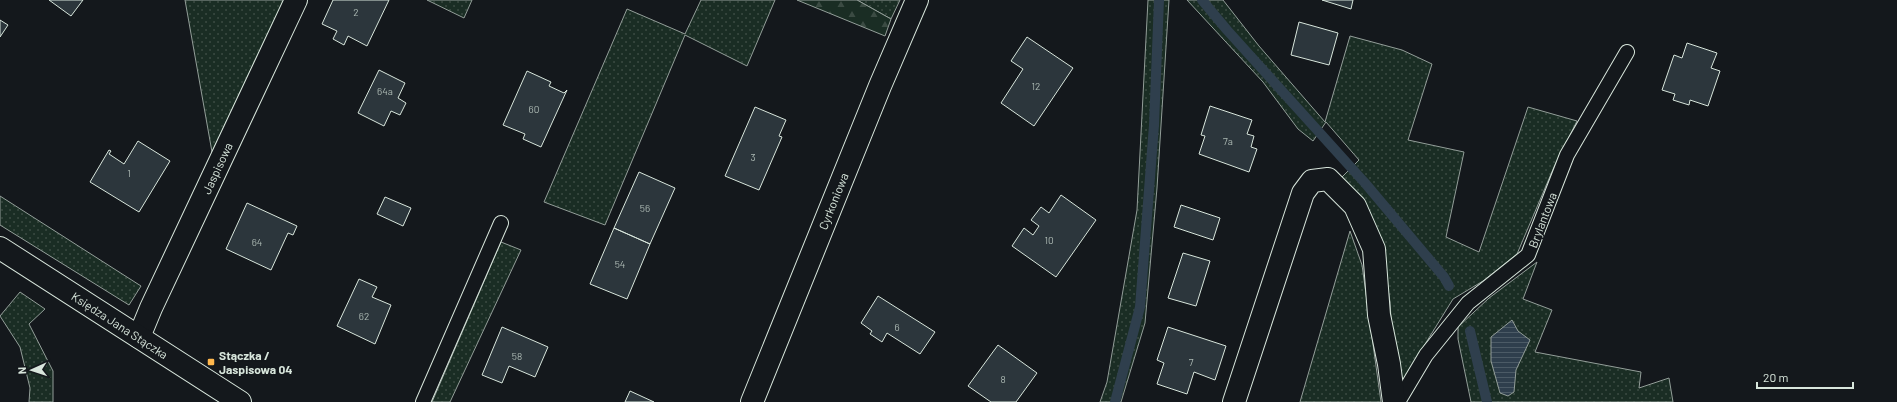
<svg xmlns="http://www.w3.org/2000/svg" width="1897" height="402" font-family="Barlow,sans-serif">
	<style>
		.grass { fill: url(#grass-dots); stroke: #939e99 }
		.forest { fill: url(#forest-firs); stroke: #939e99 }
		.water { fill: url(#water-rules); stroke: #939e99 }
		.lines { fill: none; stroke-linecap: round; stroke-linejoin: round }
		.stream { stroke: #2f3f4d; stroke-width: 10 }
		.building { fill: #2c363c; stroke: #d8e6dc }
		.service-casing { stroke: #d8e6dc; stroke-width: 16 }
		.minor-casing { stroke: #d8e6dc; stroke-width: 24 }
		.tertiary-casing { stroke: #d8e6dc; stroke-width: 24 }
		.service { stroke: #14181c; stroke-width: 14 }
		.minor { stroke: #14181c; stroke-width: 22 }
		.tertiary { stroke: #14181c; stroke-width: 22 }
		.poi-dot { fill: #ffb74d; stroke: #14181c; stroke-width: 1.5 }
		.labels { text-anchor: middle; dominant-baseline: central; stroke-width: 3; stroke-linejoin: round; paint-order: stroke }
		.number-label { font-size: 10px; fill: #adbab4 }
		.street-label { font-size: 12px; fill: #d8e6dc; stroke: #14181c }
		.poi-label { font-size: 12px; font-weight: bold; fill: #d8e6dc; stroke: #14181c; text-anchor: start }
	</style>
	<defs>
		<pattern id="grass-dots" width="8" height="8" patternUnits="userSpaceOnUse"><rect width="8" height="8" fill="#1a2d24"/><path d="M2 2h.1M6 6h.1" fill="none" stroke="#3b4b43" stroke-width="1.8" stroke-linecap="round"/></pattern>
		<pattern id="forest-firs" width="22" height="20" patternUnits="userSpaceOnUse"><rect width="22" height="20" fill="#1a2d24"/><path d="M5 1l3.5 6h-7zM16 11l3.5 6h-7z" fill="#3b4b43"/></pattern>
		<pattern id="water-rules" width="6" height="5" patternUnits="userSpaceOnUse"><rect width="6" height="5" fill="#2f3f4d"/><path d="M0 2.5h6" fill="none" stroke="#4c5b66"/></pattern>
	</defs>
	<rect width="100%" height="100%" fill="#14181c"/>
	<path class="grass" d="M 185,0 L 284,0 L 212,152 Z
		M 427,0 L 472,0 L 464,18 Z
		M 701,0 L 775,0 L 747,66 L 685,35 L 605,225 L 544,202 L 627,9 L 685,34 Z
		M 857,0 L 900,0 L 891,19 Z
		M 1148,0 L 1169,0 L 1157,188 L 1145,323 L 1121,402 L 1100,402 L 1107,382 L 1137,210 Z
		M 1187,0 L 1223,0 L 1259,46 L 1325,122 L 1350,36 L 1402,50 L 1432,64 L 1408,140 L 1464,152 L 1446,237 L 1479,252 L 1528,107 L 1577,121 L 1554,167 L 1517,254 L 1483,281 L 1453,299 L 1401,383 L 1392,336 L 1390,302 L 1381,247 L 1372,219 L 1342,177 L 1359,160 L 1326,122 L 1313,141 L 1298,129 L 1263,82 Z
		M 0,196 L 141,286 L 129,305 L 0,225 Z
		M 1350,231 L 1362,265 L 1381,402 L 1300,402 Z
		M 501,242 L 521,250 L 450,402 L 432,402 Z
		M 1537,262 L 1523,299 L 1552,310 L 1535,352 L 1641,372 L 1639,388 L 1669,378 L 1673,402 L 1471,402 L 1458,339 L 1458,327 L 1489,298 Z
		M 20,292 L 45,309 L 29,324 L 53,371 L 53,402 L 29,402 L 30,388 L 20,347 L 0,316 Z"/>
	<path class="forest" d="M 797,0 L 857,0 L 891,19 L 885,36 Z"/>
	<path class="water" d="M 1512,320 L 1518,331 L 1530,340 L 1516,370 L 1514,392 L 1508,396 L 1500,393 L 1491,361 L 1491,337 Z"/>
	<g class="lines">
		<path class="stream" d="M 1202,0 L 1227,30 L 1365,183 L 1444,277 L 1449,286
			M 1470,331 L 1487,402
			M 1115,402 L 1140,307 L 1154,125 L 1159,0"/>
	</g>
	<path class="building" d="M 49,0 L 83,0 L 71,16 Z
		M 333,0 L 389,0 L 367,46 L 348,36 L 344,45 L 333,39 L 337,31 L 322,24 Z
		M 1322,0 L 1353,0 L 1351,9 Z
		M 0,20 L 8,25 L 0,37 Z
		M 1299,22 L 1338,33 L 1329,65 L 1291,55 Z
		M 1027,37 L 1073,68 L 1034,126 L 1001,103 L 1023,69 L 1011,61 Z
		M 1687,43 L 1717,53 L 1711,68 L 1720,71 L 1708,106 L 1690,100 L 1689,105 L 1673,100 L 1675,94 L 1662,90 L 1674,55 L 1682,58 Z
		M 379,70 L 405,83 L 398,98 L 406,103 L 400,115 L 391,111 L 384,126 L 358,113 Z
		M 527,71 L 551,82 L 549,86 L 564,93 L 567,90 L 541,147 L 523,139 L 525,134 L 503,125 Z
		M 1210,106 L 1252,120 L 1247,134 L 1254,136 L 1251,147 L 1257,149 L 1249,172 L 1199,154 L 1205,136 L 1201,135 Z
		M 755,107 L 786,120 L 779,136 L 782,137 L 759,190 L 725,176 Z
		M 138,141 L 170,161 L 139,212 L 90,182 L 109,150 L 111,151 L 109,154 L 124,164 Z
		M 639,172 L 675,188 L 650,244 L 614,228 Z
		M 1061,195 L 1096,220 L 1056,277 L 1012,246 L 1024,228 L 1033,235 L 1039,226 L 1031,220 L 1041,207 L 1049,213 Z
		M 385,197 L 411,208 L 403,226 L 377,214 Z
		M 247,203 L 297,226 L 293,235 L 288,233 L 271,270 L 226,249 Z
		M 1181,205 L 1220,218 L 1213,240 L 1174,227 Z
		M 614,228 L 650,244 L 627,299 L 590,284 Z
		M 1183,253 L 1210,261 L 1196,306 L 1168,298 Z
		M 359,279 L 377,287 L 372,297 L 391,305 L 375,344 L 337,326 Z
		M 878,296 L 935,332 L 920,354 L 887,333 L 882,342 L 870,334 L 872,331 L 861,323 Z
		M 502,327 L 548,347 L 535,377 L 509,366 L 502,383 L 482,375 Z
		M 1168,327 L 1226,346 L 1215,380 L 1194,372 L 1187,394 L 1157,384 L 1164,363 L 1157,360 Z
		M 998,345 L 1037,373 L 1016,402 L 991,402 L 968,386 Z
		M 630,391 L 654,402 L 625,402 Z"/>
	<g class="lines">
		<defs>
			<path id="service" d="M 423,402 L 501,223
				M 1398,402 L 1426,355 L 1468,303 L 1528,255 L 1567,155 L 1627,52"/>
			<path id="minor" d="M 139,337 L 151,308 L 296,0
				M 752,402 L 880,86 L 917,0
				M 1234,402 L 1303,193 L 1312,181 L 1328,179 L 1355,206 L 1374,249 L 1379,315 L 1389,364 L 1394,402"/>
			<path id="tertiary" d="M 0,248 L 240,402"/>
		</defs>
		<use href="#service" class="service-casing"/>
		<use href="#minor" class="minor-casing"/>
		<use href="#tertiary" class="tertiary-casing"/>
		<use href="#service" class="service"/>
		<use href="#minor" class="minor"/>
		<use href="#tertiary" class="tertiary"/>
	</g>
	<rect class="poi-dot" x="207" y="358" width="8" height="8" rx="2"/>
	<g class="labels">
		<g class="number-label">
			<text x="356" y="12">2</text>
			<text x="1036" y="86">12</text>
			<text x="385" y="91">64a</text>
			<text x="534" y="109">60</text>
			<text x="1228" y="141">7a</text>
			<text x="753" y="157">3</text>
			<text x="129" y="173">1</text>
			<text x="645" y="208">56</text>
			<text x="1049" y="240">10</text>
			<text x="257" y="242">64</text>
			<text x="620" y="264">54</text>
			<text x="364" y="316">62</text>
			<text x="897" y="327">6</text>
			<text x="517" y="356">58</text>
			<text x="1191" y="362">7</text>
			<text x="1003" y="379">8</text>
		</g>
		<g class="street-label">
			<text transform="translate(217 168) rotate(-65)">Jaspisowa</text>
			<text transform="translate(833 201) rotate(-68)">Cyrkoniowa</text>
			<text transform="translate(1542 220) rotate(-69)">Brylantowa</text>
			<text transform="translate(120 325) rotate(33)">Księdza Jana Stączka</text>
		</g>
		<g class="poi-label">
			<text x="219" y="355">Stączka /<tspan x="219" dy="14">Jaspisowa 04</tspan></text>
		</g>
	</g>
	<g transform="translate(32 370) rotate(267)" stroke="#14181c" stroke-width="3" paint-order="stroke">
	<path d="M0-3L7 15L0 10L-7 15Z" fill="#d8e6dc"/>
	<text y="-6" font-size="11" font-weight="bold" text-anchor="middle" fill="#d8e6dc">N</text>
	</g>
	<path d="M1757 382v6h96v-6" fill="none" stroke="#d8e6dc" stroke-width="2"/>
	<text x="1763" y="382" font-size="12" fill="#d8e6dc" stroke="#14181c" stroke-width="3" paint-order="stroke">20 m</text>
</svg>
